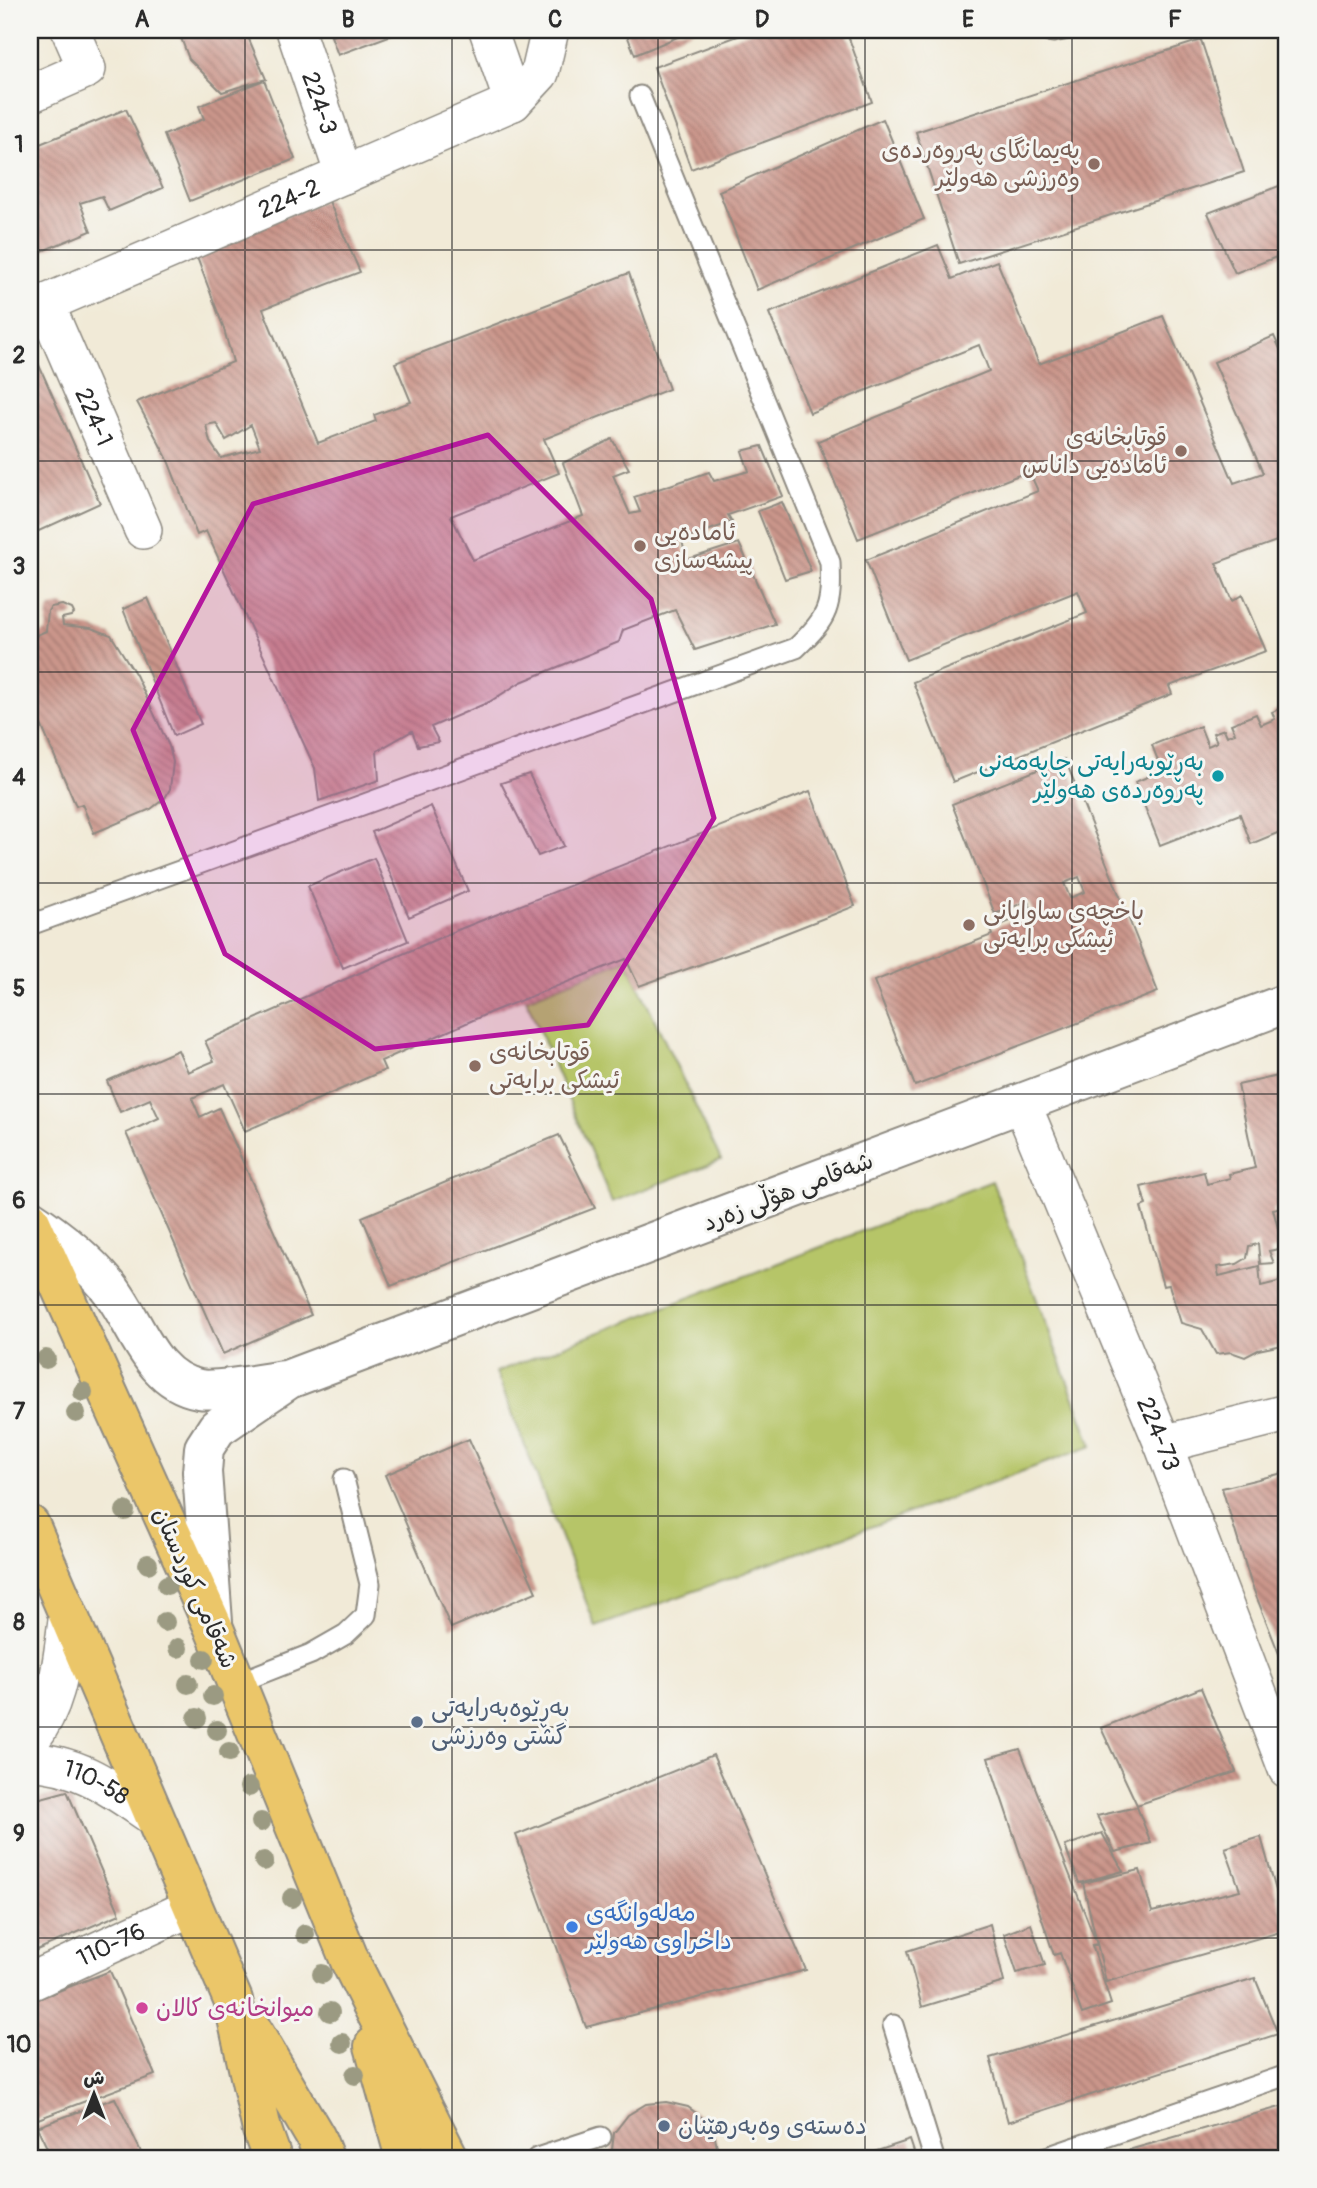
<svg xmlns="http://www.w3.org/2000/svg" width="1317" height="2188" font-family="Pangolin,'Playpen Sans Arabic',sans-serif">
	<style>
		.green { fill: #b6c567; stroke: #707849; stroke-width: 2 }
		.building { fill: url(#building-back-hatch); fill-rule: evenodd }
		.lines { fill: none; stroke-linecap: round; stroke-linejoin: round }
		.service-casing { stroke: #8e8a81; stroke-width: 23 }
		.minor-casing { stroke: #8e8a81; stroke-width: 40 }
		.tertiary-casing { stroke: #8e8a81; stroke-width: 42 }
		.trunk-casing { stroke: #8e8a81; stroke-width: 42 }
		.service { stroke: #fff; stroke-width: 19 }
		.minor { stroke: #fff; stroke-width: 37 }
		.tertiary { stroke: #fff; stroke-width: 38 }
		.trunk { stroke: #ebc669; stroke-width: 38 }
		.tree { fill: #9b9a82 }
		.marked { fill: #b5179e; fill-opacity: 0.2; stroke: #b5179e; stroke-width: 5; stroke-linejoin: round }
		.grid { fill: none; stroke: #2b2b2b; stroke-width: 2; stroke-opacity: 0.55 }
		.education-dot { fill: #8d6e63; stroke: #f6f6f2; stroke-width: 2.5 }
		.culture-dot { fill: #0f9aa8; stroke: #f6f6f2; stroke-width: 2.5 }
		.service-dot { fill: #5c6f8a; stroke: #f6f6f2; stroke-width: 2.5 }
		.shop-dot { fill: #3f7fe0; stroke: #f6f6f2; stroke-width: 2.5 }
		.hotel-dot { fill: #d1479c; stroke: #f6f6f2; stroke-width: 2.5 }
		.labels { text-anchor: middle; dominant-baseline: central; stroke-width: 6; stroke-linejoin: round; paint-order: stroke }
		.street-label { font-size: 24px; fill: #2b2b2b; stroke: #f6f6f2 }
		.education-label { font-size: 24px; fill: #785e54; stroke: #f6f6f2; text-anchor: start }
		.culture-label { font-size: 24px; fill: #0d838f; stroke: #f6f6f2; text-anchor: end }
		.service-label { font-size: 24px; fill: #4e5e75; stroke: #f6f6f2; text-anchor: start }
		.shop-label { font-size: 24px; fill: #366cbe; stroke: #f6f6f2; text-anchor: start }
		.hotel-label { font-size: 24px; fill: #b23c85; stroke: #f6f6f2; text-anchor: start }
		.neatline { fill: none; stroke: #2b2b2b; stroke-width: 2.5 }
		.grid-label { font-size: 23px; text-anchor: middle; font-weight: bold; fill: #2b2b2b }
	</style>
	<defs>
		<pattern id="building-back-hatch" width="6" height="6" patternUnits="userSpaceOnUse" patternTransform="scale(1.75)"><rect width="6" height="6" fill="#cb968b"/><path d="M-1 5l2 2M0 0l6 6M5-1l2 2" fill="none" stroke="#a57b72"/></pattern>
	</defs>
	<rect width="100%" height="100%" fill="#f6f6f2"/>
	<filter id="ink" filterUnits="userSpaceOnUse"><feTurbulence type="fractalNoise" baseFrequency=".0143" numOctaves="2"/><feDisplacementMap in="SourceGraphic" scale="14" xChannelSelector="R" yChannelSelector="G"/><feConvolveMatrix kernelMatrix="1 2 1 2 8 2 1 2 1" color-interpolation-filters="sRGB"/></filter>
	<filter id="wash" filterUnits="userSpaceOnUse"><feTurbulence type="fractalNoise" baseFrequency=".00686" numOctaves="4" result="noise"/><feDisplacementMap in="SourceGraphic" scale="28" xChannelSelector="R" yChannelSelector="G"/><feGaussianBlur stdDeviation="1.57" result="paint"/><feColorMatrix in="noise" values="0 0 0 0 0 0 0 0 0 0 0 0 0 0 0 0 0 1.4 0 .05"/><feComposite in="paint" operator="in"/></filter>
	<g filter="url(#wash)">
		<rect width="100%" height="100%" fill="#f1ead7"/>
		<path class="green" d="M 626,959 L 721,1160 L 612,1202 L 526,999 Z
			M 992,1181 L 1092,1446 L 596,1627 L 496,1372 Z"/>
		<g id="blocks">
			<path class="building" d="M 178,30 L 245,30 L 266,79 L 222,92 L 189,59 Z
				M 349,30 L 405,30 L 338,55 L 331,36 Z
				M 625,30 L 694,30 L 635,55 Z
				M 754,30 L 846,30 L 872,102 L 691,169 L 654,67 Z
				M 1201,40 L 1244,172 L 959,264 L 916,132 Z
				M 264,80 L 295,159 L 190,201 L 164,135 L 204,119 L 199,106 Z
				M 126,109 L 163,188 L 109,211 L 102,196 L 80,203 L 91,231 L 30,256 L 30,148 Z
				M 883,119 L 924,219 L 757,290 L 719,191 Z
				M 1287,183 L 1287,253 L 1235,273 L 1208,213 Z
				M 328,199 L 360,272 L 263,309 L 318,443 L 376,421 L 374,415 L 411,402 L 395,363 L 629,273 L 669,389 L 544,439 L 559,473 L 451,516 L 473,560 L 583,516 L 563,463 L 612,439 L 629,469 L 613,475 L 630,514 L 640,512 L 634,497 L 709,472 L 714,481 L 749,471 L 742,451 L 762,446 L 783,496 L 728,515 L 732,522 L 682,540 L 686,560 L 739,543 L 775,624 L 695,650 L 675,610 L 623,630 L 619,642 L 521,682 L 489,702 L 431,727 L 439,742 L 418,746 L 412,731 L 377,751 L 379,780 L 319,801 L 315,768 L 206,531 L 197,535 L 167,458 L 137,402 L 233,362 L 223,326 L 195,252 ZM 216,423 L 226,440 L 251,425 L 260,448 L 221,458 L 210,442 L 206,425 Z
				M 938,245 L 952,279 L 997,261 L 1039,364 L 1163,316 L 1234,483 L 1263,473 L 1214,362 L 1274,336 L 1287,364 L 1287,535 L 1282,539 L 1216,563 L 1232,601 L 1242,595 L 1266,651 L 1169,686 L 1172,694 L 953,782 L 913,682 L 1087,613 L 1078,591 L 906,660 L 866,560 L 1038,491 L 1029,471 L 858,539 L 818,441 L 989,371 L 979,345 L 810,413 L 769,313 Z
				M 30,345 L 100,503 L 30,535 Z
				M 782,502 L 811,571 L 785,579 L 758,511 Z
				M 148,598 L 201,724 L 174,736 L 123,609 Z
				M 62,605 L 72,609 L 74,613 L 71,616 L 62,618 L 63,625 L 91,628 L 111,635 L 136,675 L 169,746 L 173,762 L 170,789 L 165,798 L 151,809 L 94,833 L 82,804 L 76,806 L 30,699 L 30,638 L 46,631 L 48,611 L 51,607 Z
				M 1286,706 L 1287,829 L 1251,844 L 1240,814 L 1160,845 L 1135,782 L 1162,771 L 1152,745 L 1200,726 L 1208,746 L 1217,742 L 1213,733 L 1224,729 L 1227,736 L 1235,733 L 1231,724 L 1256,714 L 1261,725 L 1275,719 L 1272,712 Z
				M 1065,759 L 1158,992 L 915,1086 L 874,981 L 992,935 L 990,929 L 1033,912 L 1028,901 L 995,914 L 952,804 ZM 1079,877 L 1085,892 L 1070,898 L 1064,883 Z
				M 529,774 L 564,846 L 538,856 L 501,783 Z
				M 810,791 L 855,906 L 758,944 L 639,986 L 626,959 L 491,1012 L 381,1061 L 385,1070 L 245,1131 L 224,1084 L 192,1098 L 200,1117 L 219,1108 L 311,1315 L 223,1354 L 126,1133 L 159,1118 L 150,1099 L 120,1112 L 107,1081 L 178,1050 L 188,1072 L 214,1061 L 205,1041 L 455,931 Z
				M 431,806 L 468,891 L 409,917 L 372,832 Z
				M 374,858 L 408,941 L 343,968 L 308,886 Z
				M 1287,1074 L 1287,1206 L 1273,1209 L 1281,1240 L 1287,1239 L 1287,1262 L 1283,1248 L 1269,1251 L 1274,1263 L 1260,1264 L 1258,1244 L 1249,1246 L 1247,1258 L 1237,1264 L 1217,1267 L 1219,1276 L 1259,1266 L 1261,1286 L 1277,1282 L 1287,1276 L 1287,1344 L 1258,1350 L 1245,1357 L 1231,1352 L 1216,1354 L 1202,1329 L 1181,1323 L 1169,1285 L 1163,1286 L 1141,1207 L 1146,1205 L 1141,1187 L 1204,1172 L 1207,1184 L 1230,1178 L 1229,1174 L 1255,1168 L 1238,1085 Z
				M 559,1135 L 595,1208 L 391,1286 L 362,1217 Z
				M 469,1439 L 536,1592 L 451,1628 L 385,1475 Z
				M 1287,1472 L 1287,1674 L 1251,1583 L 1222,1488 Z
				M 1201,1688 L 1236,1772 L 1137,1805 L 1101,1728 Z
				M 1020,1749 L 1097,1944 L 1092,1945 L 1111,2004 L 1082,2014 L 1060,1953 L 1054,1955 L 988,1758 Z
				M 713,1755 L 806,1970 L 586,2027 L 516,1835 Z
				M 67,1791 L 120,1914 L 30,1953 L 30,1801 Z
				M 1137,1807 L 1151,1843 L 1115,1852 L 1097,1816 Z
				M 1102,1833 L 1123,1871 L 1079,1883 L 1065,1846 Z
				M 1261,1837 L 1287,1930 L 1106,1982 L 1083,1883 L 1140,1870 L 1152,1912 L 1240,1890 L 1225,1848 Z
				M 990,1924 L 1004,1982 L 922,2007 L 907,1951 Z
				M 1031,1924 L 1045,1965 L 1017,1973 L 1004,1934 Z
				M 110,1971 L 155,2075 L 30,2122 L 30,2002 Z
				M 1255,1978 L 1278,2034 L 1008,2122 L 990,2058 Z
				M 115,2098 L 144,2158 L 52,2158 L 37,2127 Z
				M 666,2102 L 688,2107 L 705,2120 L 715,2137 L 719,2158 L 611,2158 L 614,2133 L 628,2115 L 646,2104 Z
				M 1287,2105 L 1287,2158 L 1132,2158 L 1129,2150 Z
				M 910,2140 L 916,2158 L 856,2158 Z"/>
		</g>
	</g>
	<g filter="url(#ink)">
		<use href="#blocks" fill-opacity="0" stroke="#8e8a81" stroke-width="2"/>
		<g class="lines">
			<defs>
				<path id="service" d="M 1041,30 L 1053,32 L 1063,30
					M 30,925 L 796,648 C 829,617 832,607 830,562 L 640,96
					M 237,1683 L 311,1654 L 346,1634 L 366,1615 L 370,1584 L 344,1479
					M 893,2025 L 934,2158
					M 537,2158 L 601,2137
					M 1044,2158 L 1287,2075"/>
				<g id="minor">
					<path id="s1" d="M 295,30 L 344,175"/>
					<path d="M 488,30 L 513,102"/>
					<path d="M 30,94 L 87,69 L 70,30"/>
					<path id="s2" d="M 45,303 L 143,530"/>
					<path id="s3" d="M 30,310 L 513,102 L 540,73 L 550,30"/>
					<path id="s4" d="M 1022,1104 L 1163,1444 L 1287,1769"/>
					<path d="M 1163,1444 L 1287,1413"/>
					<path d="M 30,1741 C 61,1700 61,1662 68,1613"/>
					<path id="s5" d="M 30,1762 C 79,1762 116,1792 155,1818"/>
					<path id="s6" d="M 30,1982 L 192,1907"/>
				</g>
				<path id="tertiary" d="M 30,1219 C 59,1238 84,1258 107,1285 C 136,1319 148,1380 199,1389 C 216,1392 264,1383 284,1380
					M 213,1622 L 202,1472 L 204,1448 L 217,1428 L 289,1379 L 1287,1003"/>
				<path id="trunk" d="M 30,1220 L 213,1626 L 350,1961 L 449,2158
					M 30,1525 L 233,2000 L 262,2130 L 272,2158
					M 251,2028 L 316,2138 L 324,2158
					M 374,2046 L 405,2158"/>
			</defs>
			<use href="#service" class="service-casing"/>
			<use href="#minor" class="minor-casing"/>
			<use href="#tertiary" class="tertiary-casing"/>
			<use href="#trunk" class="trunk-casing"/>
			<use href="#service" class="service"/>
			<use href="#minor" class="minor"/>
			<use href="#tertiary" class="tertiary"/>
			<use href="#trunk" class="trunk"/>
		</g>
		<g class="tree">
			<circle cx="46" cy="1359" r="10"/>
			<circle cx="83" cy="1392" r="10"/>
			<circle cx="76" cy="1413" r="10"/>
			<circle cx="125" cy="1511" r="10"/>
			<circle cx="148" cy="1564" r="10"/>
			<circle cx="167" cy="1585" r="10"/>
			<circle cx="165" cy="1622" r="10"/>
			<circle cx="178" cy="1648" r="10"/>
			<circle cx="204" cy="1659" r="10"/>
			<circle cx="188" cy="1684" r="10"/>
			<circle cx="213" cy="1696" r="10"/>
			<circle cx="197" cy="1718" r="10"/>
			<circle cx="217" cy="1730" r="10"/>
			<circle cx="229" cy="1752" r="10"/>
			<circle cx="249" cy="1787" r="10"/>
			<circle cx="261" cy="1822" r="10"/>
			<circle cx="264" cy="1861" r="10"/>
			<circle cx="292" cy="1898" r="10"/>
			<circle cx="305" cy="1934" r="10"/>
			<circle cx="322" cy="1974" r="10"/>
			<circle cx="330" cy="2012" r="10"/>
			<circle cx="342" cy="2043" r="10"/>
			<circle cx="355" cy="2075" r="10"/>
		</g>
	</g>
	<path class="marked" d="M 488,435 L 651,599 L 714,818 L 588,1025 L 375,1049 L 225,954 L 133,730 L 253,504 Z"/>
	<path class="grid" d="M 245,30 L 245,2158M 452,30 L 452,2158M 658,30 L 658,2158M 865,30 L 865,2158M 1072,30 L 1072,2158M 30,250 L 1287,250M 30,461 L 1287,461M 30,672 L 1287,672M 30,883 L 1287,883M 30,1094 L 1287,1094M 30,1305 L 1287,1305M 30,1516 L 1287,1516M 30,1727 L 1287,1727M 30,1938 L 1287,1938"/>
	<g class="education-dot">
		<circle cx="1094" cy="164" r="7"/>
		<circle cx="1181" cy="451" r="7"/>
		<circle cx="640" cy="546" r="7"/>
		<circle cx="969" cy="925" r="7"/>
		<circle cx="475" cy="1066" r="7"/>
	</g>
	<circle class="culture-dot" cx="1218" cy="776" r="7"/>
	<g class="service-dot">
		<circle cx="417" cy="1722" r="7"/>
		<circle cx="664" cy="2126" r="7"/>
	</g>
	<circle class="shop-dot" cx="572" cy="1927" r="7"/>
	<circle class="hotel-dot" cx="142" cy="2008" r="7"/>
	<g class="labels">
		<g class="street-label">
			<text stroke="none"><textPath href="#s1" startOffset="77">224-3</textPath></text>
			<text stroke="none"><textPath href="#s3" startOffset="282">224-2</textPath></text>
			<text stroke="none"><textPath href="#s2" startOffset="124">224-1</textPath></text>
			<text transform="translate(788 1192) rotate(-21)">شەقامی هۆڵی زەرد</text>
			<text stroke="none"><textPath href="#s4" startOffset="357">224-73</textPath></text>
			<text transform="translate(195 1588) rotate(66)">شەقامی کوردستان</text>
			<text stroke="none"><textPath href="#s5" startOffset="70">110-58</textPath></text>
			<text stroke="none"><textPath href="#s6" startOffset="89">110-76</textPath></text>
		</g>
		<g class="education-label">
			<text x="1080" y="150" text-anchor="end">پەیمانگای پەروەردەی<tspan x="1080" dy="28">وەرزشی هەولێر</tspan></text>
			<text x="1167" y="437" text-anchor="end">قوتابخانەی<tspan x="1167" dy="28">ئامادەیی داناس</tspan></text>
			<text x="654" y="532">ئامادەیی<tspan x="654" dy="28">پیشەسازی</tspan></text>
			<text x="983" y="911">باخچەی ساوایانی<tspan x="983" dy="28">ئیشکی برایەتی</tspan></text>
			<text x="489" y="1052">قوتابخانەی<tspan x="489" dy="28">ئیشکی برایەتی</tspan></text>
		</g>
		<g class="culture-label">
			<text x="1204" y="762">بەڕێوبەرایەتی چاپەمەنی<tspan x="1204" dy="28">پەروەردەی هەولێر</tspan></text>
		</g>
		<g class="service-label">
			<text x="431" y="1708">بەڕێوەبەرایەتی<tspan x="431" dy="28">گشتی وەرزشی</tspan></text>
			<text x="678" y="2126">دەستەی وەبەرهێنان</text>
		</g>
		<g class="shop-label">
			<text x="586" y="1913">مەلەوانگەی<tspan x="586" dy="28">داخراوی هەولێر</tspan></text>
		</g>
		<g class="hotel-label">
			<text x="156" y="2008">میوانخانەی کالان</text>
		</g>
	</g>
	<rect width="1317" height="2188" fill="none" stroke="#f6f6f2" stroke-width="77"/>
	<g transform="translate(94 2094)" stroke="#f6f6f2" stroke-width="5" paint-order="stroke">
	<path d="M0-5L12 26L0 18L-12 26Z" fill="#2b2b2b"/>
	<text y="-10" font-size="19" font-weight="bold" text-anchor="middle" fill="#2b2b2b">ش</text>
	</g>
	<rect x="38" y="38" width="1240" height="2112" class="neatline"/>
	<g class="grid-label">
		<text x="142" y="27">A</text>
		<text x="348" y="27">B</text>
		<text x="555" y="27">C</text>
		<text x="762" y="27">D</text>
		<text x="968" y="27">E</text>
		<text x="1175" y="27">F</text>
		<text x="19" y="152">1</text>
		<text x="19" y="363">2</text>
		<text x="19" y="574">3</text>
		<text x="19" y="785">4</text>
		<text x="19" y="996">5</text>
		<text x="19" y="1208">6</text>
		<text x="19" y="1419">7</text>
		<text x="19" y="1630">8</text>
		<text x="19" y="1841">9</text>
		<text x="19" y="2052">10</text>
	</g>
</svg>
